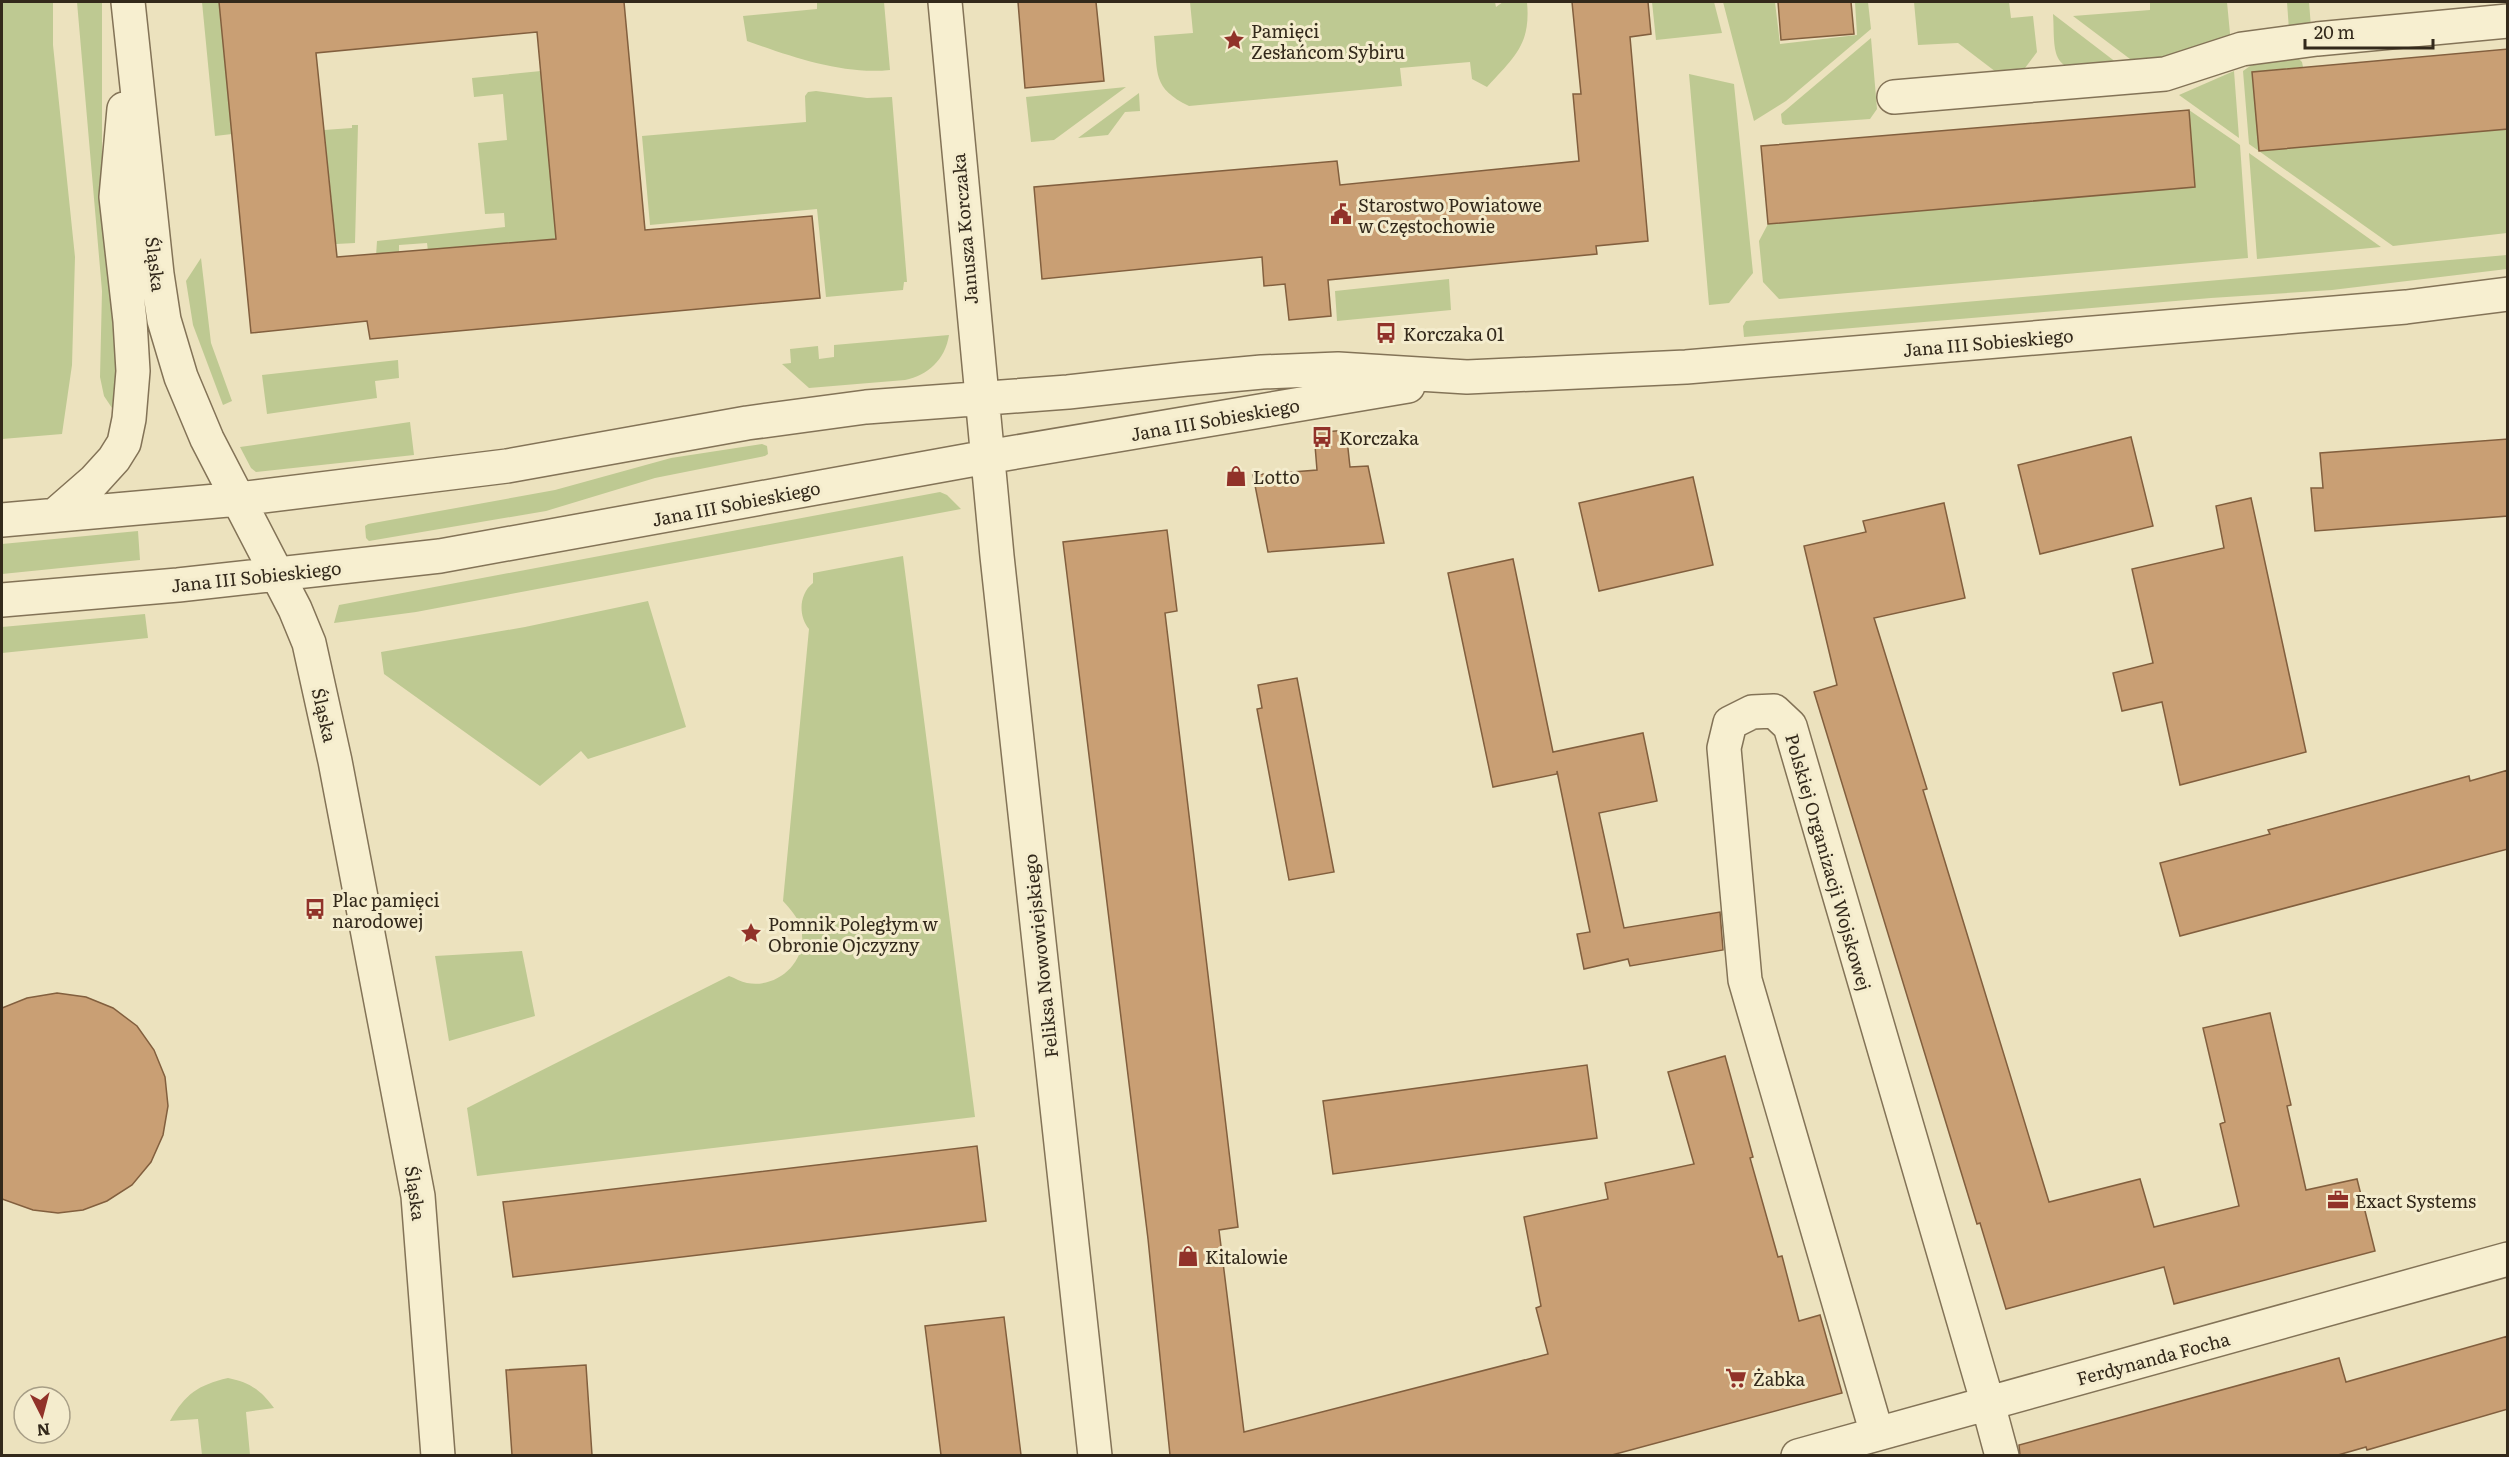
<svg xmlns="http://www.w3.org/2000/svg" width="2509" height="1457" font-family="Literata,serif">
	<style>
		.green { fill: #bec992 }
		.building { fill: #c99f74; stroke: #825f3e; stroke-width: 1.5; fill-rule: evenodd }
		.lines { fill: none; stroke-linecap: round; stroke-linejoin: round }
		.minor-casing { stroke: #837357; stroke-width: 36 }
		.tertiary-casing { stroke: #837357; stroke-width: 36 }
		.minor { stroke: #f7efd0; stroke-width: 33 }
		.tertiary { stroke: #f7efd0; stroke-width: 33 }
		.labels { text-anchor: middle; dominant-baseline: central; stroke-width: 6; stroke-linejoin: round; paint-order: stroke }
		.poi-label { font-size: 18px; fill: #33291b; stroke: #f4eccd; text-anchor: start }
		.street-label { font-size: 18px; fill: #33291b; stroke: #f4eccd }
	</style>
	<rect width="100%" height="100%" fill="#ece2be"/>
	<path class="green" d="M 2,2 L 53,2 L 53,45 L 75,257 L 72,365 L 62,434 L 2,439 Z
		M 77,2 L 102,2 L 102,158 L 118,354 L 115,408 L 112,408 L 104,396 L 100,377 L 102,291 Z
		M 202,2 L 219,2 L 232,134 L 215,136 Z
		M 817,2 L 884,2 L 890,70 C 843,75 792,57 747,41 L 743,16 L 817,9 Z
		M 1190,2 L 1495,2 L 1496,7 L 1503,2 L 1527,2 C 1531,45 1514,57 1487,87 L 1472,79 L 1470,62 L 1400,68 L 1402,86 L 1189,106 C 1152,88 1158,74 1154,36 L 1193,33 Z
		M 1652,2 L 1714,2 L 1722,33 L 1656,40 Z
		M 1723,2 L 1775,2 L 1780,44 L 1857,35 L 1855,2 L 1868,2 L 1871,29 L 1786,101 L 1754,121 Z
		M 1914,2 L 2009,2 L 2011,18 L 2033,16 L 2037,52 L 2025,68 L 1996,72 L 1958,43 L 1918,45 Z
		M 2150,2 L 2227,2 L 2231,44 L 2138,65 L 2073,16 L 2150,10 Z
		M 2287,2 L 2309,2 L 2311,27 L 2289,30 Z
		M 2053,14 L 2121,66 C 2101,68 2064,80 2056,53 C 2053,42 2054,26 2053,14 Z
		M 1871,38 L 1877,109 L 1870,119 L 1785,125 L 1782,123 L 1781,114 Z
		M 2297,57 L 2302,62 L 2303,67 L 2252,72 L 2507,129 L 2507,233 L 2393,246 L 2249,144 L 2243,71 L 2253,64 Z
		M 541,71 L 556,239 L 428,251 L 427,243 L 399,245 L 399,253 L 376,256 L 377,241 L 505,227 L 504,213 L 485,214 L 478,143 L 507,140 L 503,94 L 474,97 L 472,78 Z
		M 2234,71 L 2239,138 L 2179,95 Z
		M 1689,74 L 1734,84 L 1753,273 L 1729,303 L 1709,305 Z
		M 1126,87 L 1054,140 L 1031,142 L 1026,97 Z
		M 816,91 L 867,98 L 892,97 L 907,282 L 904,282 L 903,290 L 826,297 L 817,209 L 650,225 L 642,136 L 806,122 L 805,96 L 808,92 Z
		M 1139,93 L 1140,111 L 1125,112 L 1108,135 L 1078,138 Z
		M 2189,110 L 2240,145 L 2248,258 L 1779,299 L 1763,282 L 1759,241 L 1768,224 L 2195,187 Z
		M 352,125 L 358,125 L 355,243 L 336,244 L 324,130 L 352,128 Z
		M 2249,153 L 2381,247 L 2257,259 Z
		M 2507,255 L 2507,269 L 2332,290 L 2211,298 L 1744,337 L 1743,326 L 1746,321 Z
		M 201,258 L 211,343 L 232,401 L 223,405 L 193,325 L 186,281 Z
		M 1449,279 L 1451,310 L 1337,321 L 1335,291 Z
		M 949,335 C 945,360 928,375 905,380 L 809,388 L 782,364 L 791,363 L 790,349 L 818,346 L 819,359 L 834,357 L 834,345 Z
		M 398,360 L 399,378 L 375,381 L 377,398 L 267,414 L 262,375 Z
		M 410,422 L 414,455 L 256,472 L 251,468 L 240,447 Z
		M 762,444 L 767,446 L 768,454 L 765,456 L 655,478 L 546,511 L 369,541 L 366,538 L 365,526 L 368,524 L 555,490 L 671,458 Z
		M 940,492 L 947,495 L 961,509 L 416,612 L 334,623 L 339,605 Z
		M 138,531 L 140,560 L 2,574 L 2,544 Z
		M 903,556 L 975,1117 L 477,1176 L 467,1108 L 729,976 C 735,978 741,982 747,983 C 778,989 809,960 801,929 C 798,917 791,910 783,901 L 809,629 C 798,616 799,594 813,583 L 813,573 Z
		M 648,601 L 686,727 L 588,759 L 581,751 L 540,786 L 384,674 L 381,652 L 525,627 Z
		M 145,614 L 148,638 L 2,653 L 2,627 Z
		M 522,951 L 535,1016 L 449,1041 L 435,956 Z
		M 228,1378 C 249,1382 261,1390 274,1408 L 246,1412 L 250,1455 L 202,1455 L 198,1419 L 170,1421 C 185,1394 198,1385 228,1378 Z"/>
	<path class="building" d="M 219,2 L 624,2 L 645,230 L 812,216 L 820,298 L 370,339 L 367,321 L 251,333 ZM 537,32 L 556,239 L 337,257 L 316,53 Z
		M 1018,2 L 1096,2 L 1104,81 L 1025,88 Z
		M 1572,2 L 1648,2 L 1651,34 L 1630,37 L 1648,241 L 1596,246 L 1597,254 L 1328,280 L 1331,316 L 1289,320 L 1285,284 L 1264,286 L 1262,257 L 1042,279 L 1034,187 L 1337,161 L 1340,185 L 1579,161 L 1573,94 L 1581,94 Z
		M 1778,2 L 1851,2 L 1854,34 L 1781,40 Z
		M 2508,49 L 2508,129 L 2259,151 L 2252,72 Z
		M 2189,110 L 2195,187 L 1768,224 L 1761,146 Z
		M 1346,430 L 1350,467 L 1368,466 L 1384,543 L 1268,552 L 1253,475 L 1317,470 L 1314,433 Z
		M 2131,437 L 2153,526 L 2040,554 L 2018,465 Z
		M 2508,439 L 2508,516 L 2315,531 L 2311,488 L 2323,488 L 2320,453 Z
		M 1693,477 L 1713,565 L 1599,591 L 1579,503 Z
		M 2251,498 L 2306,752 L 2180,785 L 2162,702 L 2122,711 L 2113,673 L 2153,663 L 2132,569 L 2224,548 L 2216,506 Z
		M 1944,503 L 1965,598 L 1874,618 L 1927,789 L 1923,790 L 2049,1202 L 2140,1179 L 2154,1227 L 2239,1206 L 2220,1124 L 2225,1122 L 2203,1028 L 2270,1013 L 2291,1105 L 2287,1106 L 2306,1190 L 2357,1179 L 2375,1251 L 2174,1304 L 2164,1267 L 2006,1309 L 1980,1223 L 1977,1224 L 1814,692 L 1837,685 L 1804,546 L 1866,532 L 1863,521 Z
		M 1167,530 L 1177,611 L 1165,613 L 1238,1227 L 1219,1230 L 1244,1432 L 1548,1354 L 1536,1308 L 1541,1306 L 1524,1217 L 1608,1199 L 1605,1183 L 1694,1164 L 1668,1072 L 1725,1056 L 1753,1157 L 1750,1158 L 1778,1257 L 1782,1256 L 1799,1321 L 1820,1315 L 1842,1393 L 1612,1455 L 1170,1455 L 1148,1239 L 1063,542 Z
		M 1513,559 L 1553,752 L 1643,733 L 1657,801 L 1599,813 L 1624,928 L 1720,912 L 1723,950 L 1630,966 L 1628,959 L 1584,969 L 1577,934 L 1590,932 L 1557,771 L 1557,774 L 1493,787 L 1448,573 Z
		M 1297,678 L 1334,872 L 1289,880 L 1257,709 L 1262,708 L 1258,685 Z
		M 2508,770 L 2508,849 L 2180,936 L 2160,863 L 2270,834 L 2268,830 L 2469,776 L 2470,781 Z
		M 57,993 L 86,997 L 113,1008 L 137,1026 L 154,1050 L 165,1077 L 168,1106 L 163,1135 L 151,1162 L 132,1185 L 107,1201 L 83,1210 L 58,1213 L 33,1210 L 2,1199 L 2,1008 L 27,998 Z
		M 1587,1065 L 1597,1138 L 1333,1174 L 1323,1101 Z
		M 977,1146 L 986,1221 L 513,1277 L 503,1202 Z
		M 1004,1317 L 1021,1455 L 941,1455 L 925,1326 Z
		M 2508,1336 L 2508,1409 L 2367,1450 L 2366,1447 L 2338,1455 L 2020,1455 L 2019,1445 L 2339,1358 L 2346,1382 Z
		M 586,1365 L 592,1455 L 512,1455 L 506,1370 Z"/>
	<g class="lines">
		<defs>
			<path id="minor" d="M 1894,97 L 2165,74 L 2242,49 L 2317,39 L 2508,21
				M 1877,1434 L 1745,980 L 1724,748 L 1730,723 L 1752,712 L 1774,711 L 1790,726 L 1988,1404 L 2002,1456
				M 1798,1456 L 2508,1259"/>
			<path id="tertiary" d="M 128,2 L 157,274 L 164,320 L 181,377 L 207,439 L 295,609 L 309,643 L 335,761 L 418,1196 L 438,1456
				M 945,2 L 997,556 L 1095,1456
				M 55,515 L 94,481 L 114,459 L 124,443 L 129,419 L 133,371 L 130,321 L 116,197 L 124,109
				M 2,520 L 239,499 L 507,466 L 747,423 L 866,407 L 1068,392 L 1186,379 L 1262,372 L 1338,369 L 1467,377 L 1686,367 L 2406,307 L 2508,294
				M 2,600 L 178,585 L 440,556 L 987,457 L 1408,386"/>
		</defs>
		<use href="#minor" class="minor-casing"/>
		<use href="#tertiary" class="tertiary-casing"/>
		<use href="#minor" class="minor"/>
		<use href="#tertiary" class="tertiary"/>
	</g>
	<defs>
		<symbol id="sight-bare" viewBox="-9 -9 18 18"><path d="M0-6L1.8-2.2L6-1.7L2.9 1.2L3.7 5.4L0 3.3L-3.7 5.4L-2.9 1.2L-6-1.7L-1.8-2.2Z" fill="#913229" stroke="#f4eccd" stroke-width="2.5" paint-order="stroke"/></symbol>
		<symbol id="civic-bare" viewBox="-9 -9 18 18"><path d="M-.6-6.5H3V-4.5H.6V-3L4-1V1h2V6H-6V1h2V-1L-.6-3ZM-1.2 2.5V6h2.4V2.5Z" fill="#913229" stroke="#f4eccd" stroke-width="2.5" paint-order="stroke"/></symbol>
		<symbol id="bus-bare" viewBox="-9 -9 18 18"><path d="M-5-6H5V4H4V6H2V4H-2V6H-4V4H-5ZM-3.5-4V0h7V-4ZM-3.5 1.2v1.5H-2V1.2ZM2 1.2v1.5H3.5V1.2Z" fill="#913229" stroke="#f4eccd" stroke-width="2.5" paint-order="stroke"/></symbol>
		<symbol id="shop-bare" viewBox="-9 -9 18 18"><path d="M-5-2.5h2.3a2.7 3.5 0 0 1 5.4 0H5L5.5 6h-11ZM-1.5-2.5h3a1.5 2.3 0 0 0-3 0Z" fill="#913229" stroke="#f4eccd" stroke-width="2.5" paint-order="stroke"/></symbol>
		<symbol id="office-bare" viewBox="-9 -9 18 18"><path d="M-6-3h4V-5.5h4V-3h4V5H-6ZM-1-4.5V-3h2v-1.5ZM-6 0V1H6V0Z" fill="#913229" stroke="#f4eccd" stroke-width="2.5" paint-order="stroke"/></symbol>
		<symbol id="supermarket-bare" viewBox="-9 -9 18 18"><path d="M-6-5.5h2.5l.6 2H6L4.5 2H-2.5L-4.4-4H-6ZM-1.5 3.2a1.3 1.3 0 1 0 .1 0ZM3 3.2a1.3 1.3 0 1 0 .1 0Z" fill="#913229" stroke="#f4eccd" stroke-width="2.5" paint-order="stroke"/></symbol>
	</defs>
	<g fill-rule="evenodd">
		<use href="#sight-bare" x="1219" y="25" width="30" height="30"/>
		<use href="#civic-bare" x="1326" y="199" width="30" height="30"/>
		<use href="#bus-bare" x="1371" y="318" width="30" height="30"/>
		<use href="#bus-bare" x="1307" y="422" width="30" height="30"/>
		<use href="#shop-bare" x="1221" y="461" width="30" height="30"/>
		<use href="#bus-bare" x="300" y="894" width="30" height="30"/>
		<use href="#sight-bare" x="736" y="918" width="30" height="30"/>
		<use href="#office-bare" x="2323" y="1185" width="30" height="30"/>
		<use href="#shop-bare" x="1173" y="1241" width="30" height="30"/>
		<use href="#supermarket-bare" x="1721" y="1363" width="30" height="30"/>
	</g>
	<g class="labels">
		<g class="poi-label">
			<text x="1251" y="30">Pamięci<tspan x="1251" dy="21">Zesłańcom Sybiru</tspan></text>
			<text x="1358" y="204">Starostwo Powiatowe<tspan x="1358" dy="21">w Częstochowie</tspan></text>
			<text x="1403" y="333">Korczaka 01</text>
			<text x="1339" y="437">Korczaka</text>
			<text x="1253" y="476">Lotto</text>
			<text x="332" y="899">Plac pamięci<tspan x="332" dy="21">narodowej</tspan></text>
			<text x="768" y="923">Pomnik Poległym w<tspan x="768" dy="21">Obronie Ojczyzny</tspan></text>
			<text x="2355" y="1200">Exact Systems</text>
			<text x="1205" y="1256">Kitalowie</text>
			<text x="1753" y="1378">Żabka</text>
		</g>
		<g class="street-label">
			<text transform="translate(964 229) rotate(-95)">Janusza Korczaka</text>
			<text transform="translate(156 264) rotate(83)">Śląska</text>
			<text transform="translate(1988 342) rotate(-5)">Jana III Sobieskiego</text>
			<text transform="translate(1215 419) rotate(-10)">Jana III Sobieskiego</text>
			<text transform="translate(736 503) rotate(-11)">Jana III Sobieskiego</text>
			<text transform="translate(256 576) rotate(-6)">Jana III Sobieskiego</text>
			<text transform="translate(325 715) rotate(77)">Śląska</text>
			<text transform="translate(1829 862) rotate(74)">Polskiej Organizacji Wojskowej</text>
			<text transform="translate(1040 956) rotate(-96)">Feliksa Nowowiejskiego</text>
			<text transform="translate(416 1193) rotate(82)">Śląska</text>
			<text transform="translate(2153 1358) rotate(-15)">Ferdynanda Focha</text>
		</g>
	</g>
	<rect width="2509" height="1457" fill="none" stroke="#33291b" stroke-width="6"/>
	<g transform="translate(42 1415) rotate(174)"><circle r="28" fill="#f4eccd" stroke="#a79e86" stroke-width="1.5"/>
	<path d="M0-4.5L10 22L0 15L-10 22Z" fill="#913229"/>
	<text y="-9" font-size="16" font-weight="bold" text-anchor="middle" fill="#33291b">N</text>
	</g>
	<path d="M2305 39v9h128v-9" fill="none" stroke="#33291b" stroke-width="3"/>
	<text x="2314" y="39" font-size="18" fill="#33291b" stroke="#f4eccd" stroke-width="4.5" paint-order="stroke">20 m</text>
</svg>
